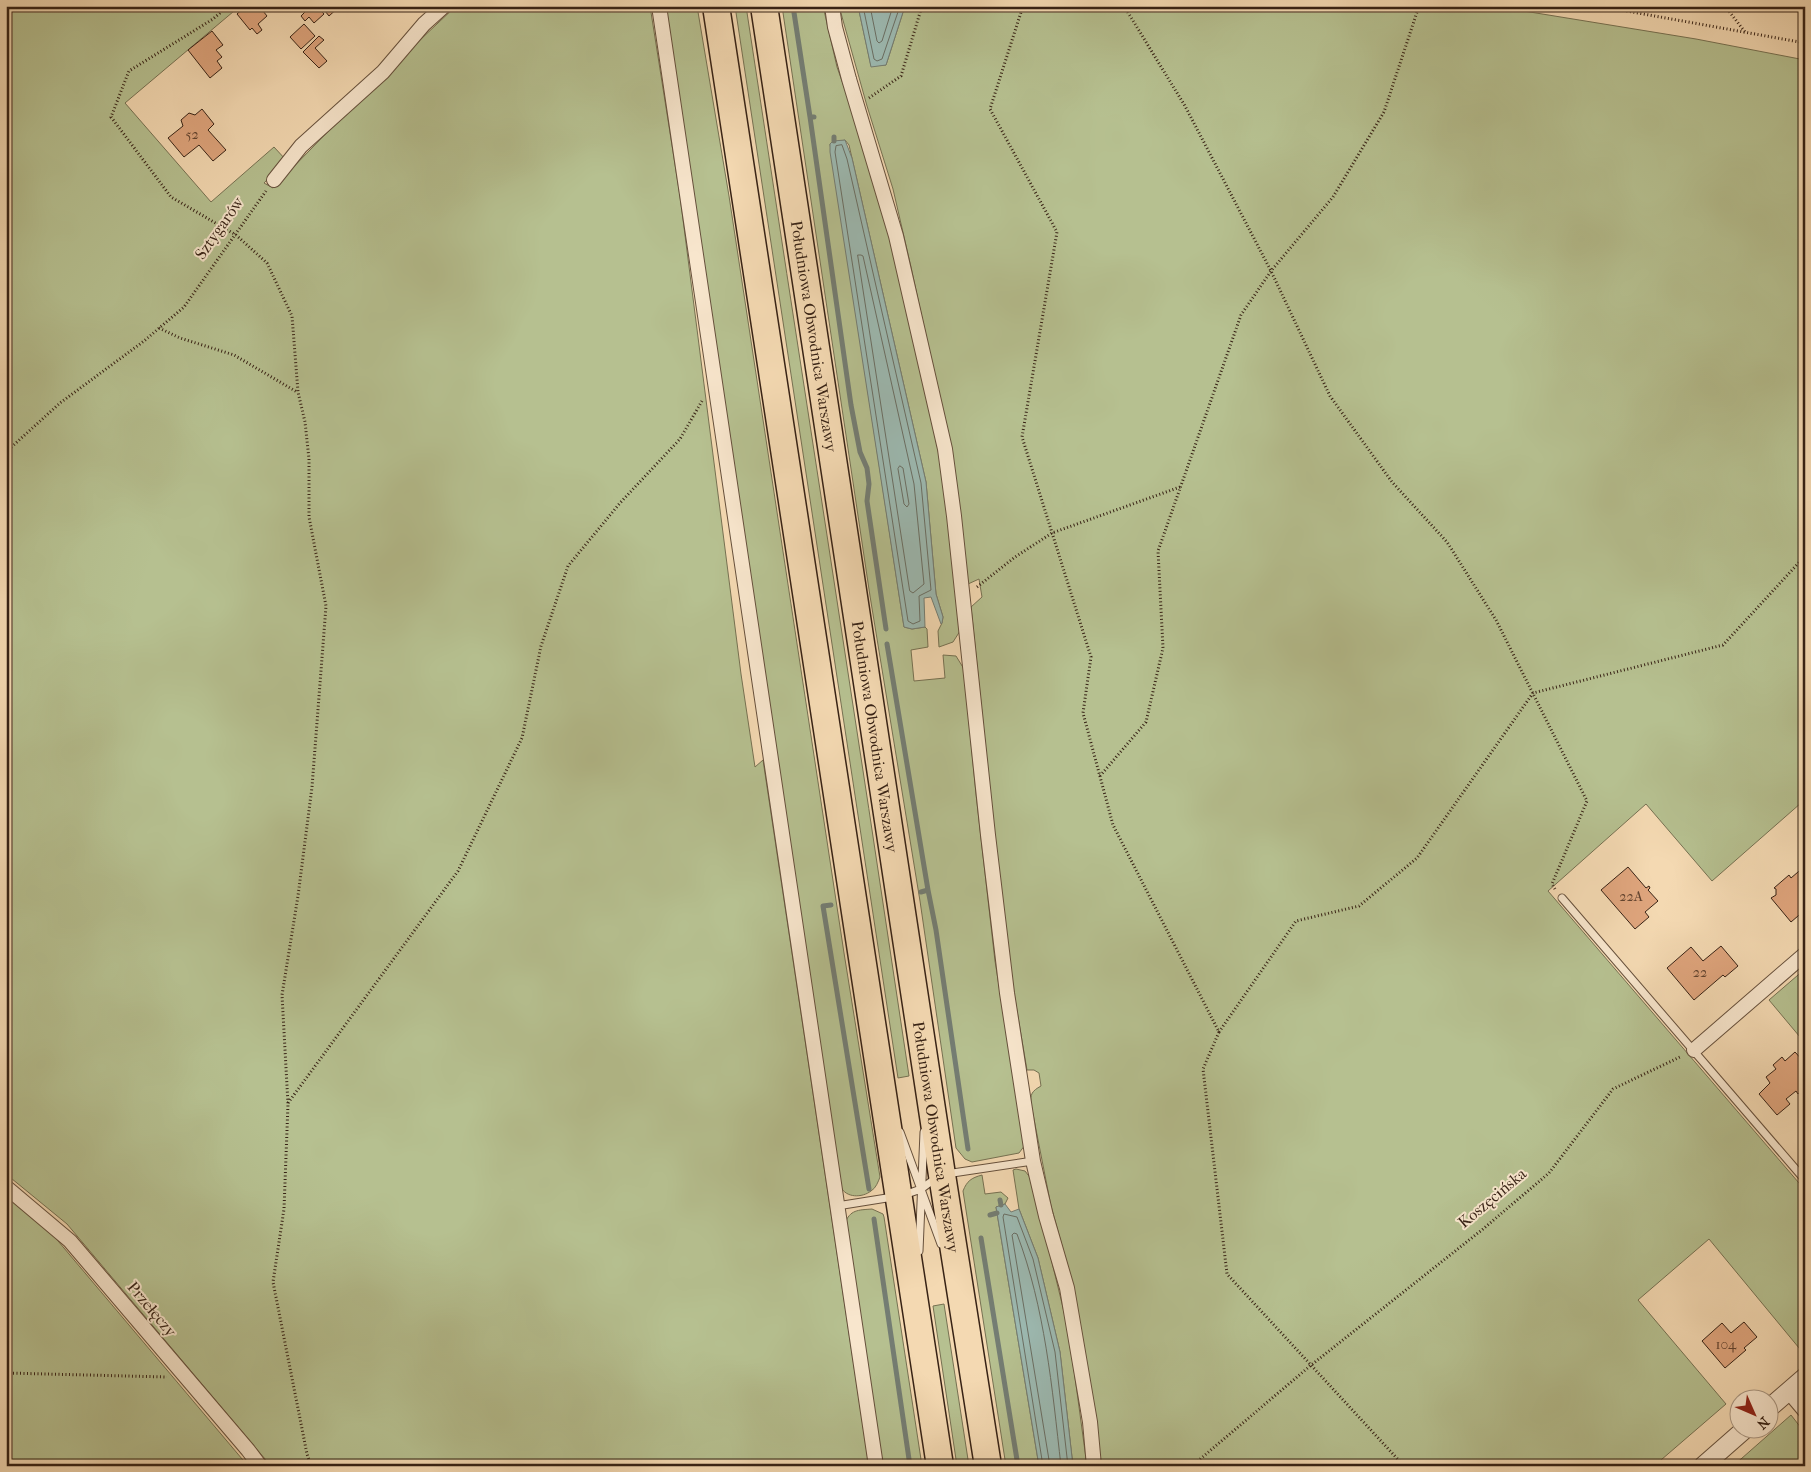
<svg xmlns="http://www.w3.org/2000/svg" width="1811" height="1472" font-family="'IM FELL French Canon',serif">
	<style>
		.green { fill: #b6c090; stroke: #767152 }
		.water { fill: #9cb9b1; stroke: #747d73 }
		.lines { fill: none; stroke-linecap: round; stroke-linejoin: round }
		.shore { stroke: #6a6e63; stroke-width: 1 }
		.stream { stroke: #747d73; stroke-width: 5 }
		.building { fill: #dfa57d; stroke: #372215 }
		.service-casing { stroke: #66503c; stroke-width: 9 }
		.minor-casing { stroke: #66503c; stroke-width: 16 }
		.tertiary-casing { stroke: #66503c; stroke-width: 20 }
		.motorway-casing { stroke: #372215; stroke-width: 29 }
		.path { stroke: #372215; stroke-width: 3; stroke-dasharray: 1 2.5; stroke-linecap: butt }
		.service { stroke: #f8e6cd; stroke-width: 7 }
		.minor { stroke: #f8e6cd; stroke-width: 14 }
		.tertiary { stroke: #f8e6cd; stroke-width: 18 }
		.motorway { stroke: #f4d9b2; stroke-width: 26 }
		.labels { text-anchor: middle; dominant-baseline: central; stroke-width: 4; stroke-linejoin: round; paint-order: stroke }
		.number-label { font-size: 14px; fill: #61432f }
		.street-label { font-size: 16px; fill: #372215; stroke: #f8e6cd }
	</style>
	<rect width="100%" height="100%" fill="#f4d9b2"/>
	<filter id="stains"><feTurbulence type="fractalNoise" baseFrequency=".004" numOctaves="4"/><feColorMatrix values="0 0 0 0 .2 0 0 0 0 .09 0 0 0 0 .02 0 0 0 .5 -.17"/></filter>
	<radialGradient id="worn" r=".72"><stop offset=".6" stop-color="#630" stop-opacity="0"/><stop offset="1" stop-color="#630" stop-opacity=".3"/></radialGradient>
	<path class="green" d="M 6,6 L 240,6 L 125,103 L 211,202 L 274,147 L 286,160 L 264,183 L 273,188 L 383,75 L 456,6 L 650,6 L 680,196 L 741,674 L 755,767 L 763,760 L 869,1466 L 271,1466 L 67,1224 L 6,1174 Z
		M 666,6 L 697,6 L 729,196 L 844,953 L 880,1177 C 878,1182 876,1188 871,1191 C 862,1198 846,1198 841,1187 L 721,387 Z
		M 735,6 L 746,6 C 800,363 856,719 909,1076 L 898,1078 Z
		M 782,6 L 823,6 L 837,67 L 875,174 L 930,413 L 943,473 L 960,631 L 953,642 L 939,647 L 938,631 L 942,623 L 943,617 L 936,594 L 926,482 L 849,145 L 845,140 L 830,144 L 904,627 L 912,629 L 925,627 L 927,629 L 928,647 L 911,650 L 914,681 L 945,678 L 943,655 L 956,656 L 964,669 L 976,794 L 995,961 L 1025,1145 L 1019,1153 L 972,1162 L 965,1159 L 956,1148 L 920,901 L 870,596 Z
		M 839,6 L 858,6 L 871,66 L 886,65 L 905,6 L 1493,6 L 1696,39 L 1805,60 L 1805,807 L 1801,803 L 1712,881 L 1646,804 L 1548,891 L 1805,1190 L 1804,1354 L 1709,1239 L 1638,1300 L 1726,1404 L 1654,1466 L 1101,1466 L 1073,1285 L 1051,1206 L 1031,1104 C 1030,1094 1032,1091 1041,1086 L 1039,1073 L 1034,1070 L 1027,1070 L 1006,946 L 971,607 L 982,597 L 979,579 L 968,584 L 954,466 L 911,267 L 893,189 L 867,106 Z
		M 1805,969 L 1805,1043 L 1769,1000 Z
		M 1016,1169 L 1025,1171 L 1032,1180 L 1065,1316 L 1074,1370 L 1087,1466 L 1073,1466 L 1060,1352 L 1038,1258 L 1019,1209 L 1013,1170 Z
		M 982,1175 L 985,1194 L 1001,1192 L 1008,1198 L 1005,1204 L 996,1207 L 1039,1466 L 1006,1466 L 963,1191 C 967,1181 971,1178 982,1175 Z
		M 6,1196 L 53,1235 L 248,1466 L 6,1466 Z
		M 872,1209 L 883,1214 L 884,1217 L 922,1466 L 882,1466 L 846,1221 C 851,1209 861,1210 872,1209 Z
		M 944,1304 L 969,1466 L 957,1466 L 933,1306 Z
		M 1791,1415 L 1805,1433 L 1805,1466 L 1733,1466 Z"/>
	<path class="water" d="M 858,6 L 905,6 L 886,65 L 871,67 Z
		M 845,140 L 852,158 L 926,482 L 936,594 L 943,617 L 942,623 L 941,624 L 931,597 L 924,598 L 925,627 L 912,629 L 904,627 L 830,152 L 830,144 L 833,141 Z
		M 1005,1204 L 1011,1212 L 1019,1209 L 1038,1258 L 1060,1352 L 1073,1466 L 1039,1466 L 996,1207 Z"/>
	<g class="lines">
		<path class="shore" d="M 863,6 L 874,59 L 877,61 L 882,59 L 900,6
			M 870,6 L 877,41 L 879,43 L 882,41 L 893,6
			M 842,145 L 847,159 L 921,483 L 931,590 L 919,596 L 920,621 L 913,624 L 908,621 L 835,152 L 836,146 Z
			M 858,255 L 861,255 L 863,256 L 914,484 L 924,584 L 913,593 L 910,591 Z
			M 900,466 L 903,468 L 909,504 L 907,507 L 904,504 L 898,469 Z
			M 1043,1466 L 1003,1217 L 1004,1214 L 1017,1217 L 1033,1259 L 1055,1352 L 1068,1466
			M 1050,1466 L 1012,1235 L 1014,1233 L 1017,1234 C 1045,1308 1052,1387 1061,1466"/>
		<path class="stream" d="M 793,6 L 810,117 L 814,117
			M 810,117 L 851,405 L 860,452 L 867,468 L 869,484 L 867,501 L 886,629
			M 834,137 L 834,141
			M 887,644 L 928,890 L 921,892
			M 928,890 L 936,930 L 968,1149
			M 831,905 L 823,906 L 869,1189
			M 1000,1200 L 1001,1205
			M 990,1215 L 997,1213
			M 874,1219 L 910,1466
			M 981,1238 L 1018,1466"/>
	</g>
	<path class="building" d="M 246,6 L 259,6 L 267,16 L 258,24 L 262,30 L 257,34 L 252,28 L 250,30 L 237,14 Z
		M 300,6 L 317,6 L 324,14 L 314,23 L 309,17 L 305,21 L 301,16 L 305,12 Z
		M 321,6 L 340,6 L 329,16 Z
		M 304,24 L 315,36 L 301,49 L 290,37 Z
		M 212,31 L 223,45 L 216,50 L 222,57 L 217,61 L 222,68 L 210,78 L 188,50 Z
		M 319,36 L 324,40 L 315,48 L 327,61 L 319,68 L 303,52 Z
		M 202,109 L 214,124 L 208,130 L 226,150 L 213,161 L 199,145 L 184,157 L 168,138 L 183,126 L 181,120 L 189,113 L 195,115 Z
		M 1805,866 L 1805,910 L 1791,922 L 1771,898 L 1776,895 L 1776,889 L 1774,888 L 1789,875 L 1791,878 Z
		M 1628,867 L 1646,888 L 1649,886 L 1650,888 L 1648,890 L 1658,901 L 1645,912 L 1649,917 L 1635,929 L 1601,890 Z
		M 1721,946 L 1738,966 L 1725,977 L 1723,975 L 1694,1000 L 1667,968 L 1691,947 L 1703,961 Z
		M 1795,1052 L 1805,1063 L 1805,1087 L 1798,1094 L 1796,1091 L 1786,1099 L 1790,1104 L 1777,1115 L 1759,1094 L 1770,1083 L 1766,1077 L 1776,1069 L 1773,1065 L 1782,1057 L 1785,1061 Z
		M 1744,1322 L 1757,1337 L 1744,1348 L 1746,1350 L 1725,1368 L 1702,1341 L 1722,1323 L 1731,1333 Z"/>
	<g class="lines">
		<defs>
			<path id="service" d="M 1562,898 L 1805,1180
				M 900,1132 L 941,1244
				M 946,1174 L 1033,1161
				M 904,1195 L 921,1189 L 936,1178
				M 837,1206 L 893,1197
				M 919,1251 L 924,1132"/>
			<path id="minor" d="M 659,6 L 876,1466
				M 832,6 L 835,27 L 849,79 L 896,236 L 945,449 L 954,516 L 988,835 L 1007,993 L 1033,1161 L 1046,1216 L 1067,1288 L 1090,1422 L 1094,1466
				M 274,180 L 301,146 L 383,72 L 424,24 L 444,6
				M 1694,1050 L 1805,954
				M 6,1187 L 70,1241 L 248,1450 L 260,1466
				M 1789,1392 L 1805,1411"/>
			<path id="tertiary" d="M 1768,1409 L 1805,1377
				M 1703,1466 L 1744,1430"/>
			<g id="motorway">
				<path d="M 716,6 L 940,1466"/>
				<path id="s1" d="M 764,6 L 942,1175 L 988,1466"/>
			</g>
		</defs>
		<use href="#service" class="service-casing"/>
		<use href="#minor" class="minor-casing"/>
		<use href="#tertiary" class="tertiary-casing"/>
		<use href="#motorway" class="motorway-casing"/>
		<path class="path" d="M 228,6 L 213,19 L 129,71 L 111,117 L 171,197 L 236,235 L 267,263 L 292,316 L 298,392 L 305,422 L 309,459 L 309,517 L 326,606 L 312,787 L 298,896 L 282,995 L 288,1104 L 284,1209 L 273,1282 L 307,1454 L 311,1466
			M 1023,6 L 990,109 L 1057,232 L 1022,437 L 1091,657 L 1083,713 L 1113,825 L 1219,1032 L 1203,1069 L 1227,1274 L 1404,1466
			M 1124,6 L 1185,106 L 1271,271 L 1330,396 L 1392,482 L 1447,542 L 1496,620 L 1587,801 L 1552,884 L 1555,889
			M 1599,6 L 1805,43
			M 1725,6 L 1745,32
			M 6,7 L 12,6
			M 869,98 L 901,76 L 922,6
			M 159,328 L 180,338 L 234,355 L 297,392
			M 6,452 L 60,403 L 144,341 L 184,307 L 266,191
			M 977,587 L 1015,557 L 1052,533 L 1180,487
			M 1100,776 L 1146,722 L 1163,648 L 1158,551 L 1241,315 L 1271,271 L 1333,197 L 1384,112 L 1419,6
			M 1219,1032 L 1296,921 L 1359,906 L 1417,858 L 1533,693 L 1723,645 L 1805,556
			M 288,1103 L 458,871 L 522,738 L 541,646 L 568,566 L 620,503 L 680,439 L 702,401
			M 6,1373 L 167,1377
			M 1192,1466 L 1310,1366 L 1483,1229 L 1549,1173 L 1613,1089 L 1682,1056"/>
		<use href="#service" class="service"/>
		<use href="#minor" class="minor"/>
		<use href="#tertiary" class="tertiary"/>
		<use href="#motorway" class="motorway"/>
	</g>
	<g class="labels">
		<g class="number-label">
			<text x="192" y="134">52</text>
			<text x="1631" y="896">22A</text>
			<text x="1700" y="972">22</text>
			<text x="1726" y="1344">104</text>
		</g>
		<g class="street-label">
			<text transform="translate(219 228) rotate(-55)">Sztygarów</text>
			<text stroke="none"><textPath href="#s1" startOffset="334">Południowa Obwodnica Warszawy</textPath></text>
			<text stroke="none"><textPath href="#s1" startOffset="739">Południowa Obwodnica Warszawy</textPath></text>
			<text stroke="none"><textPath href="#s1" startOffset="1144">Południowa Obwodnica Warszawy</textPath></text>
			<text transform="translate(1492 1198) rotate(-40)">Koszęcińska</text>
			<text transform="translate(152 1309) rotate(50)">Przełęczy</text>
		</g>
	</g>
	<rect width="1811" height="1472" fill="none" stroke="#f4d9b2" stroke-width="25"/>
	<rect x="8" y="8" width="1796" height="1457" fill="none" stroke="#372215" stroke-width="2.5"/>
	<rect x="12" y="12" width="1786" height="1447" fill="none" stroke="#372215"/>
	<g transform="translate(1754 1414) rotate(135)"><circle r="24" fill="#f8e6cd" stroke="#ab9883"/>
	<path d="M0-4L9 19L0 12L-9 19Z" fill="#8f2418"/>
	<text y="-8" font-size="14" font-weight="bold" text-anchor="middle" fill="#372215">N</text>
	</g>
	<rect width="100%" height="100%" filter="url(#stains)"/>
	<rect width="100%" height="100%" fill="url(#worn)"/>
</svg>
